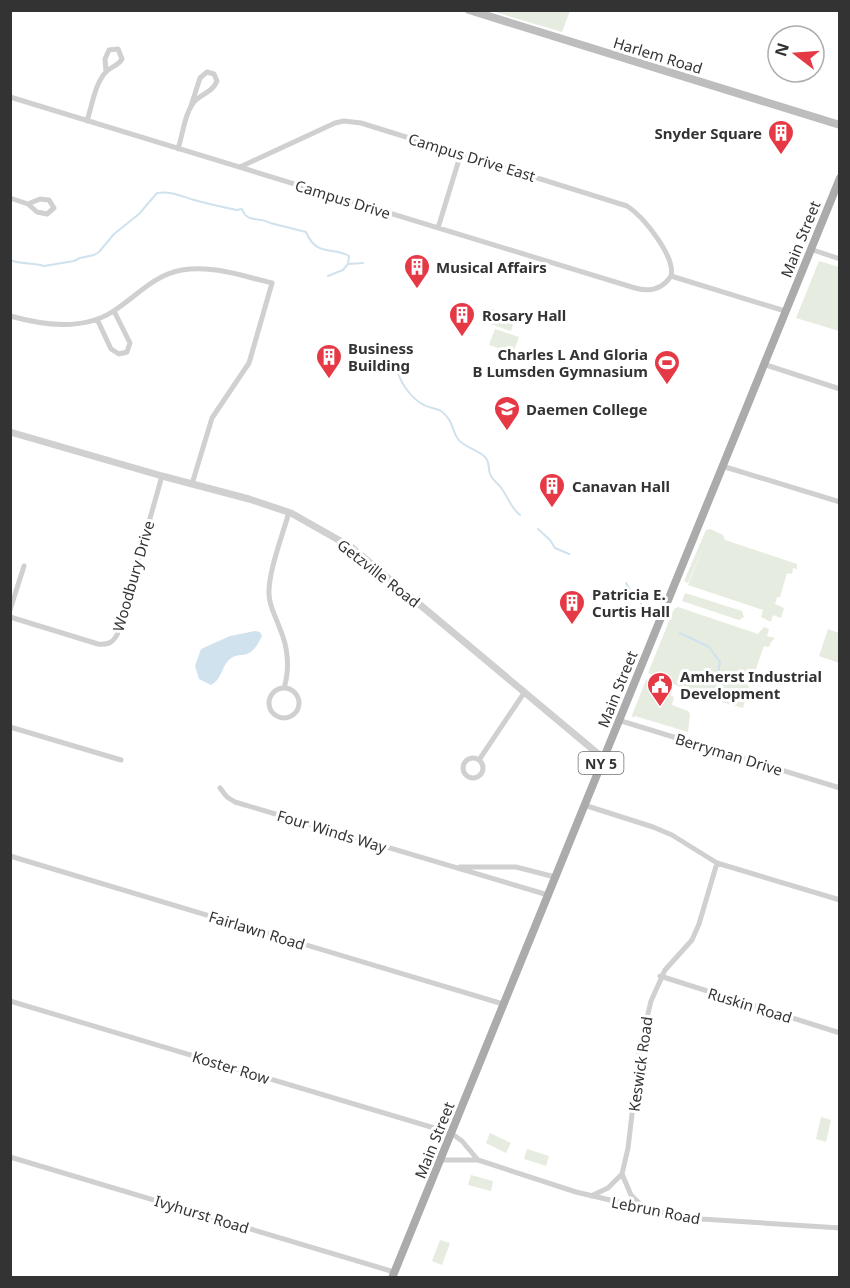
<svg xmlns="http://www.w3.org/2000/svg" width="850" height="1288" font-family="'Noto Sans',sans-serif">
	<style>
		.green { fill: #e6ecdf }
		.water { fill: #cfe2ee }
		.lines { fill: none; stroke-linecap: round; stroke-linejoin: round }
		.stream { stroke: #cfe2ee; stroke-width: 2 }
		.minor { stroke: #d0d0d0; stroke-width: 5 }
		.tertiary { stroke: #d0d0d0; stroke-width: 7 }
		.secondary { stroke: #bdbdbd; stroke-width: 8 }
		.primary { stroke: #ababab; stroke-width: 8 }
		.labels { text-anchor: middle; dominant-baseline: central; stroke-width: 6; stroke-linejoin: round; paint-order: stroke }
		.shield { fill: #fff; stroke: #707070; stroke-width: 1.5 }
		.shield-label { font-size: 14px; font-weight: bold; fill: #333 }
		.street-label { font-size: 15px; fill: #333; stroke: #fff }
		.poi-label { font-size: 15px; font-weight: bold; fill: #333; stroke: #fff; text-anchor: start }
	</style>
	<rect width="100%" height="100%" fill="#fff"/>
	<path class="green" d="M 491,11 L 570,11 L 562,32 Z
		M 819,261 L 839,267 L 839,331 L 796,318 Z
		M 492,309 L 515,316 L 511,331 L 488,323 Z
		M 495,329 L 519,337 L 513,353 L 489,345 Z
		M 710,529 L 723,535 L 725,540 L 797,564 L 797,569 L 793,568 L 792,574 L 787,573 L 780,597 L 777,597 L 775,604 L 784,608 L 781,618 L 773,615 L 771,622 L 761,617 L 763,610 L 688,585 L 706,540 L 688,583 L 684,581 L 706,530 Z
		M 685,593 L 742,611 L 744,617 L 739,620 L 682,601 Z
		M 678,607 L 758,634 L 764,627 L 769,629 L 767,636 L 775,638 L 771,642 L 769,647 L 764,646 L 754,674 L 750,673 L 747,684 L 749,687 L 743,708 L 704,697 L 648,673 L 674,609 Z
		M 828,629 L 839,633 L 839,663 L 819,656 Z
		M 646,680 L 672,689 L 671,696 L 674,697 L 672,705 L 688,711 L 690,714 L 688,732 L 635,716 L 633,718 L 632,715 Z
		M 821,1117 L 831,1120 L 826,1142 L 816,1139 Z
		M 490,1133 L 511,1143 L 506,1153 L 486,1143 Z
		M 527,1149 L 549,1156 L 546,1166 L 524,1159 Z
		M 471,1175 L 493,1181 L 491,1191 L 468,1185 Z
		M 440,1240 L 450,1243 L 442,1265 L 432,1261 Z"/>
	<path class="water" d="M 255,631 L 260,632 L 262,636 C 249,665 239,648 228,661 C 221,669 221,680 211,685 L 199,679 L 195,666 L 201,649 L 230,636 Z"/>
	<g class="lines">
		<path class="stream" d="M 10,260 C 22,265 33,262 44,266 L 74,261 L 80,258 L 94,255 L 99,252 L 114,234 L 139,214 L 157,193 C 171,191 181,196 194,200 C 208,204 223,207 237,210 L 242,209 C 247,224 260,216 270,223 L 306,232 C 317,258 333,246 349,256 L 348,264 L 363,263
			M 328,276 L 343,270 L 348,264
			M 398,373 C 402,385 412,399 424,405 C 429,408 436,408 441,411 C 454,421 451,429 458,439 C 465,448 477,449 485,457 C 490,462 488,468 490,474 C 492,480 499,484 502,489 C 508,498 512,509 520,515
			M 538,529 L 550,540 L 555,548 L 569,554
			M 626,583 L 633,594 L 641,596 L 641,605 L 644,607
			M 680,633 L 709,647 L 720,662 L 718,673 L 721,698"/>
		<path class="minor" d="M 10,97 L 635,288 C 649,292 662,290 671,276
			M 87,121 C 92,106 95,82 107,71 C 112,66 118,66 122,59 L 118,49 L 109,50 L 105,59 L 106,71
			M 178,149 C 183,134 185,110 196,100 C 204,93 213,91 217,81 L 214,74 L 207,72 L 200,78 L 190,109
			M 240,167 L 335,123 L 344,121 L 361,123 L 627,206 C 643,216 676,257 671,276
			M 10,198 L 28,204 L 37,212 L 47,214 L 54,208 L 49,200 L 40,199 L 28,204
			M 438,228 L 461,153
			M 810,249 L 840,259
			M 671,276 L 785,311
			M 10,316 C 43,325 82,331 112,312 C 136,297 153,275 182,270 C 214,265 242,276 272,283 L 249,363 L 212,418 L 192,484
			M 97,319 L 111,349 L 119,354 L 127,352 L 130,343 L 114,311
			M 763,364 L 840,389
			M 722,466 L 840,502
			M 10,610 L 24,566
			M 10,617 L 98,644 C 108,645 112,643 117,635 L 162,476
			M269 703a15 15 0 1 1 30 0a15 15 0 1 1-30 0Z
			M 284,688 C 290,669 288,647 280,629 C 276,617 269,606 269,594 C 268,572 283,534 289,512
			M 618,720 L 840,788
			M 10,727 L 121,760
			M463 768a10 10 0 1 1 20 0a10 10 0 1 1-20 0Z
			M 479,760 L 524,693
			M 220,788 L 227,797 L 235,802 L 548,895
			M 584,805 L 653,827 L 672,835 L 717,863 L 840,900
			M 10,856 L 503,1004
			M 460,867 L 516,867 L 555,877
			M 660,976 L 840,1033
			M 10,1001 L 451,1133 L 462,1141 L 478,1160
			M 10,1157 L 394,1272
			M 441,1160 L 478,1160 L 576,1192 L 686,1218 L 840,1228
			M 622,1174 L 631,1195 L 643,1207
			M 591,1196 L 608,1188 L 622,1174 L 628,1148 L 640,1047 L 651,1001 L 665,970 L 692,940 L 699,924 L 717,863"/>
		<path class="tertiary" d="M 10,432 L 162,476 L 249,499 L 291,513 L 351,547 L 603,758"/>
		<path class="secondary" d="M 469,10 L 840,125"/>
		<path class="primary" d="M 392,1278 L 840,178"/>
	</g>
	<defs>
		<symbol id="building-pin" viewBox="-11 -11 22 30"><path d="M0 17L-7.5 6A9.5 9.5 0 1 1 7.5 6Z" fill="#e63946" stroke="#fff"/><path d="M-4-6H4V6H1V3H-1V6H-4ZM-2.5-4.3h1.7v1.8h-1.7ZM.8-4.3h1.7v1.8H.8ZM-2.5-1h1.7V.8h-1.7ZM.8-1h1.7V.8H.8Z" fill="#fff"/></symbol>
		<symbol id="stadium-pin" viewBox="-11 -11 22 30"><path d="M0 17L-7.5 6A9.5 9.5 0 1 1 7.5 6Z" fill="#e63946" stroke="#fff"/><path d="M0-5a6.5 5 0 1 0 0 10a6.5 5 0 1 0 0-10ZM-3.5-1.8h7v3.6h-7Z" fill="#fff"/></symbol>
		<symbol id="university-pin" viewBox="-11 -11 22 30"><path d="M0 17L-7.5 6A9.5 9.5 0 1 1 7.5 6Z" fill="#e63946" stroke="#fff"/><path d="M0-5L7-2L0 1L-7-2ZM-4 1L0 2.5L4 1V4Q0 6-4 4Z" fill="#fff"/></symbol>
		<symbol id="civic-pin" viewBox="-11 -11 22 30"><path d="M0 17L-7.5 6A9.5 9.5 0 1 1 7.5 6Z" fill="#e63946" stroke="#fff"/><path d="M-.6-6.5H3V-4.5H.6V-3L4-1V1h2V6H-6V1h2V-1L-.6-3ZM-1.2 2.5V6h2.4V2.5Z" fill="#fff"/></symbol>
	</defs>
	<g fill-rule="evenodd">
		<use href="#building-pin" x="766" y="118" width="30" height="40"/>
		<use href="#building-pin" x="402" y="252" width="30" height="40"/>
		<use href="#building-pin" x="447" y="300" width="30" height="40"/>
		<use href="#building-pin" x="314" y="342" width="30" height="40"/>
		<use href="#stadium-pin" x="652" y="348" width="30" height="40"/>
		<use href="#university-pin" x="492" y="394" width="30" height="40"/>
		<use href="#building-pin" x="537" y="471" width="30" height="40"/>
		<use href="#building-pin" x="557" y="588" width="30" height="40"/>
		<use href="#civic-pin" x="645" y="670" width="30" height="40"/>
	</g>
	<g class="labels">
		<rect class="shield" x="578.5" y="752" width="45" height="22" rx="4.5"/>
		<g class="shield-label">
			<text x="601" y="763">NY 5</text>
		</g>
		<g class="street-label">
			<text transform="translate(658 55) rotate(17)">Harlem Road</text>
			<text transform="translate(472 157) rotate(17)">Campus Drive East</text>
			<text transform="translate(343 199) rotate(17)">Campus Drive</text>
			<text transform="translate(800 239) rotate(-68)">Main Street</text>
			<text transform="translate(379 573) rotate(38)">Getzville Road</text>
			<text transform="translate(133 576) rotate(-74)">Woodbury Drive</text>
			<text transform="translate(617 689) rotate(-68)">Main Street</text>
			<text transform="translate(729 754) rotate(17)">Berryman Drive</text>
			<text transform="translate(332 831) rotate(17)">Four Winds Way</text>
			<text transform="translate(257 930) rotate(17)">Fairlawn Road</text>
			<text transform="translate(750 1005) rotate(17)">Ruskin Road</text>
			<text transform="translate(640 1064) rotate(-82)">Keswick Road</text>
			<text transform="translate(231 1067) rotate(17)">Koster Row</text>
			<text transform="translate(434 1140) rotate(-68)">Main Street</text>
			<text transform="translate(656 1210) rotate(11)">Lebrun Road</text>
			<text transform="translate(202 1214) rotate(17)">Ivyhurst Road</text>
		</g>
		<g class="poi-label">
			<text x="762" y="133" text-anchor="end">Snyder Square</text>
			<text x="436" y="267">Musical Affairs</text>
			<text x="482" y="315">Rosary Hall</text>
			<text x="348" y="348">Business<tspan x="348" dy="17">Building</tspan></text>
			<text x="648" y="354" text-anchor="end">Charles L And Gloria<tspan x="648" dy="17">B Lumsden Gymnasium</tspan></text>
			<text x="526" y="409">Daemen College</text>
			<text x="572" y="486">Canavan Hall</text>
			<text x="592" y="594">Patricia E.<tspan x="592" dy="17">Curtis Hall</tspan></text>
			<text x="680" y="676">Amherst Industrial<tspan x="680" dy="17">Development</tspan></text>
		</g>
	</g>
	<rect width="850" height="1288" fill="none" stroke="#333333" stroke-width="24"/>
	<g transform="translate(796 54) rotate(287)"><circle r="28" fill="#ffffff" stroke="#adadad" stroke-width="1.5"/>
	<path d="M0-4.5L10 22L0 15L-10 22Z" fill="#e63946"/>
	<text y="-9" font-size="16" font-weight="bold" text-anchor="middle" fill="#333333">N</text>
	</g>
</svg>
